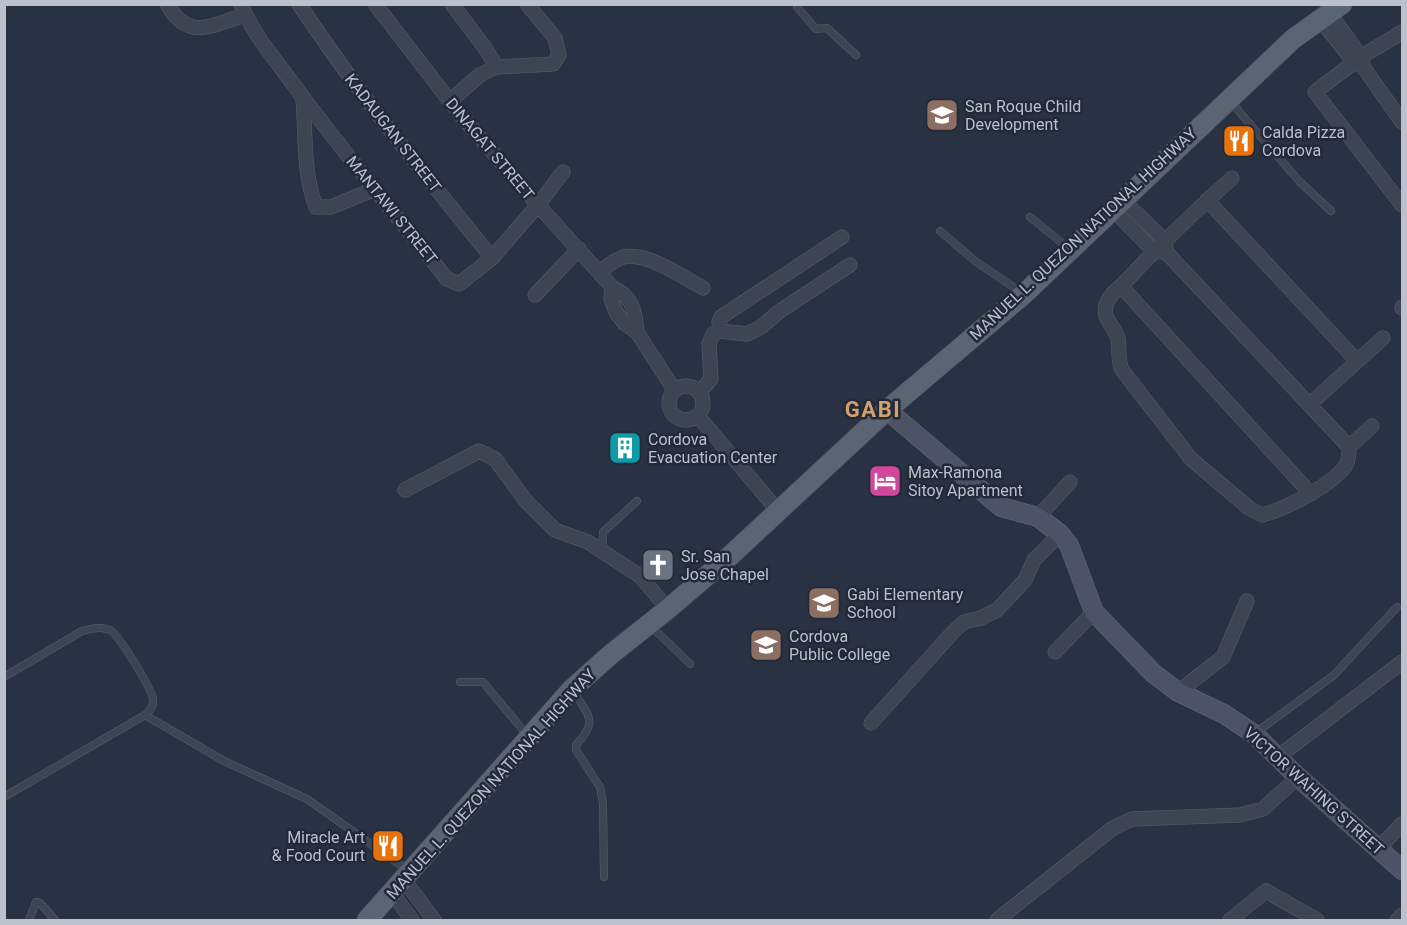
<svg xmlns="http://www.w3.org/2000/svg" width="1407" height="925" font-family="Roboto,sans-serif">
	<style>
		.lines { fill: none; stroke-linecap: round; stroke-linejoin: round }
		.lane-casing { stroke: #58606d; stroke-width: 8 }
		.street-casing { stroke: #58606d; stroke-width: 15 }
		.secondary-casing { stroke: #58606d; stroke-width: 20 }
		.primary-casing { stroke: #474e5c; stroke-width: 21 }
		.lane { stroke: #3d4552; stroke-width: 7 }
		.street { stroke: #3d4552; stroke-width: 14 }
		.secondary { stroke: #4b5365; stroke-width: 18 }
		.primary { stroke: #5b6472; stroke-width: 20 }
		.labels { text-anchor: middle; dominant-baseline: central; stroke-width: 5; stroke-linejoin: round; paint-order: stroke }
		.poi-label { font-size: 16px; fill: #bac0cc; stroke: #222938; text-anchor: start }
		.street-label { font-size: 16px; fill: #bac0cc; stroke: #222938 }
		.district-label { font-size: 22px; font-weight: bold; letter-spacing: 1.5px; fill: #d2a06f; stroke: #222938 }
	</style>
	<rect width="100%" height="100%" fill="#293243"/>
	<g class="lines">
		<defs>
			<path id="lane" d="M 798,4 L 797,7 L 816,29 L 827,28 L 856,55
				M 1230,101 L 1299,181 L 1331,211
				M 1030,217 L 1068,248
				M 940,231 L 975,261 L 1022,293
				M 602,552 L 603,532 L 637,501
				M 651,626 L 690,664
				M 4,677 L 82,631 C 92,629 100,626 110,630 C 118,634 152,689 153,699 C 154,706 150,711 145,715 L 4,797
				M 460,682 L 483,682 L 528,736
				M 574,692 C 590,718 598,720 576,745 L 576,750 L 600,787 L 603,803 L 604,877
				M 145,715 L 224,761 L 307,799 L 409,871
				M 1254,734 L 1334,675 L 1397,607
				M 29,920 L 36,902 L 40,903 L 55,920"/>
			<path id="street" d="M 167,4 C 189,42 211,25 245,15
				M 241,4 C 252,32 273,57 291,81 C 340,149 395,213 447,279 L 459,284 L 492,258 L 538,205 L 563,172
				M 299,4 C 358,93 425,175 492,258
				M 375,4 L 459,113 L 538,205 L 612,287 C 633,297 635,310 637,332
				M 452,4 L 485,48 L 497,67
				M 1329,12 L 1361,57 L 1364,68 L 1402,122
				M 1320,19 L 1354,62 L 1360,65
				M 1402,32 L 1361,57 L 1315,92 L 1402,205
				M 303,100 C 306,136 303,174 316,207 L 331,207 L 375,189
				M 450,101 L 481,74 L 497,67 L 553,64 L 559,55 L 555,38 L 527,4
				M 1122,199 L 1164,240 L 1167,253 L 1349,447 C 1349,453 1349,459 1346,465 C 1333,485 1285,509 1262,515 L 1249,508 L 1191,459 L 1122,370 C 1117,359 1120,349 1118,338 C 1114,326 1102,318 1106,305 C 1109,294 1119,289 1126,281 C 1160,245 1195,211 1232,178
				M 1207,200 L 1357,361
				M 1112,209 L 1154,251 L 1162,252
				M 599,272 C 607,267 615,259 624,257 C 647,252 683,277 703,288
				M 1121,286 L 1311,494
				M 612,287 L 611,299 L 616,312 L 624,323 L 637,332 L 675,391
				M 535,295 L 579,249
				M 1402,308 L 1402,307
				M 720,331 L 719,322 L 721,317 L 842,237
				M669 403a17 17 0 1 1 34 0a17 17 0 1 1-34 0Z
				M 699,393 L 711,379 L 709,344 L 713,334 L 720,331 L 747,334 L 761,327 L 780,311 L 850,265
				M 1310,404 L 1383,338
				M 698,416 L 778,511
				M 1349,447 L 1372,426
				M 405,490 L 479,451 L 495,459 L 526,501 L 555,530 L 588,542 L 640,576 L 668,609
				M 1038,517 L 1070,482
				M 1055,652 L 1094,612
				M 1178,692 L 1223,657 L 1247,601
				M 871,723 L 953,632 L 964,622 L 981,618 L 997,610 L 1025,580 L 1034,560 L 1060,534
				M 1278,757 L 1402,662
				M 1378,849 L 1402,824
				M 404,880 L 434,920
				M 392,893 L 412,920
				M 997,920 L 1113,828 L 1132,819 L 1240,815 L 1263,809 L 1298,777
				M 1230,920 L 1266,891 L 1317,920
				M 1397,920 L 1402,915"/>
			<path id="secondary" d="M 887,410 L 1001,507 L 1038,517 L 1060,534 L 1069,545 L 1094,612 L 1153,673 L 1178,692 L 1224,714 L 1254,734 L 1298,777 L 1402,870"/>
			<path id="primary" d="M 367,920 L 572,689 L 610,655 L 668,609 L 731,555 L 887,410 L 1024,294 L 1293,39 L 1342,4"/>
		</defs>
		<use href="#lane" class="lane-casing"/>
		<use href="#street" class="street-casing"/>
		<use href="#secondary" class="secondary-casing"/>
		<use href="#primary" class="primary-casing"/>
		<use href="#lane" class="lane"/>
		<use href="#street" class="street"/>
		<use href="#secondary" class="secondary"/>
		<use href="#primary" class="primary"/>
	</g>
	<defs>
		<symbol id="school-square" viewBox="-11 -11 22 22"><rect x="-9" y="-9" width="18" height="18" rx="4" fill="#8d6e63" stroke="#222938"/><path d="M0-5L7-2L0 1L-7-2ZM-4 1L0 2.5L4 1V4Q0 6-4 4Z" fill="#fff"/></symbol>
		<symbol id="restaurant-square" viewBox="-11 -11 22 22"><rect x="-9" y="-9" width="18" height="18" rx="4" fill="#e8710a" stroke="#222938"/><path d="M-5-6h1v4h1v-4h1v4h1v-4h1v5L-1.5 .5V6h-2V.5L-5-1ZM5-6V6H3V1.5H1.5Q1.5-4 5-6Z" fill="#fff"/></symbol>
		<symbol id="building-square" viewBox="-11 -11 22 22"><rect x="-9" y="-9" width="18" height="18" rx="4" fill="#0f9aa8" stroke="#222938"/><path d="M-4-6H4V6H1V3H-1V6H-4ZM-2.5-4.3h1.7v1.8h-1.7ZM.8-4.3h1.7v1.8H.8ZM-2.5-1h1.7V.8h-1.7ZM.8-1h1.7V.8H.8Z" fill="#fff"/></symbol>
		<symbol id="hotel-square" viewBox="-11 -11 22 22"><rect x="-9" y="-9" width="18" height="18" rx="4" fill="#d1479c" stroke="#222938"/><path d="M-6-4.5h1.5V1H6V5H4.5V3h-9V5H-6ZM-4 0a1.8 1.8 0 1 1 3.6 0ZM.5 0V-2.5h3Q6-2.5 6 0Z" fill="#fff"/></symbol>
		<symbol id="church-square" viewBox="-11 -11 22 22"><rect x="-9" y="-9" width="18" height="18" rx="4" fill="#6b7280" stroke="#222938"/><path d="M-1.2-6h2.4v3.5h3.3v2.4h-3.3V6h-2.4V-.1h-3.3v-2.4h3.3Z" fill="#fff"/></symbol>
		<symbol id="university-square" viewBox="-11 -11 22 22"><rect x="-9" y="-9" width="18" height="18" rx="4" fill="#8d6e63" stroke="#222938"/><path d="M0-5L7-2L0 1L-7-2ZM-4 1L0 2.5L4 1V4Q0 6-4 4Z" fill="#fff"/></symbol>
	</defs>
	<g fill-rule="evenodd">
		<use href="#school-square" x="923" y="96" width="38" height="38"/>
		<use href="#restaurant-square" x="1220" y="122" width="38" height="38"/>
		<use href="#building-square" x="606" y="429" width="38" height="38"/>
		<use href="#hotel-square" x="866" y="462" width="38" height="38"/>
		<use href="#church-square" x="639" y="546" width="38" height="38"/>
		<use href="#school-square" x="805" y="584" width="38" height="38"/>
		<use href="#university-square" x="747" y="626" width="38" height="38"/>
		<use href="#restaurant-square" x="369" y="827" width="38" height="38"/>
	</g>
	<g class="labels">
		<g class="poi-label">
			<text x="965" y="106">San Roque Child<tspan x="965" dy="18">Development</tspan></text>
			<text x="1262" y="132">Calda Pizza<tspan x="1262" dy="18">Cordova</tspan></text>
			<text x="648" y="439">Cordova<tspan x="648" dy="18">Evacuation Center</tspan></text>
			<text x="908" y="472">Max-Ramona<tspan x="908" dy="18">Sitoy Apartment</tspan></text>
			<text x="681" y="556">Sr. San<tspan x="681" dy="18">Jose Chapel</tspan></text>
			<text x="847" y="594">Gabi Elementary<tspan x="847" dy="18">School</tspan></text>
			<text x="789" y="636">Cordova<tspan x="789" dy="18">Public College</tspan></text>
			<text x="365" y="837" text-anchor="end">Miracle Art<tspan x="365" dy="18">&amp; Food Court</tspan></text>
		</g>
		<g class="street-label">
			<text transform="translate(393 133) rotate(52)">KADAUGAN STREET</text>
			<text transform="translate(490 149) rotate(50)">DINAGAT STREET</text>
			<text transform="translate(392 210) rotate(51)">MANTAWI STREET</text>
			<text transform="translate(1083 234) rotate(-43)">MANUEL L. QUEZON NATIONAL HIGHWAY</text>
			<text transform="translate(491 784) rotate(-48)">MANUEL L. QUEZON NATIONAL HIGHWAY</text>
			<text transform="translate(1314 791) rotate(42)">VICTOR WAHING STREET</text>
		</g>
		<g class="district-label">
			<text x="873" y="409">GABI</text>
		</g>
	</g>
	<rect width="1407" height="925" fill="none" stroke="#bac0cc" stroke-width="12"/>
</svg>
